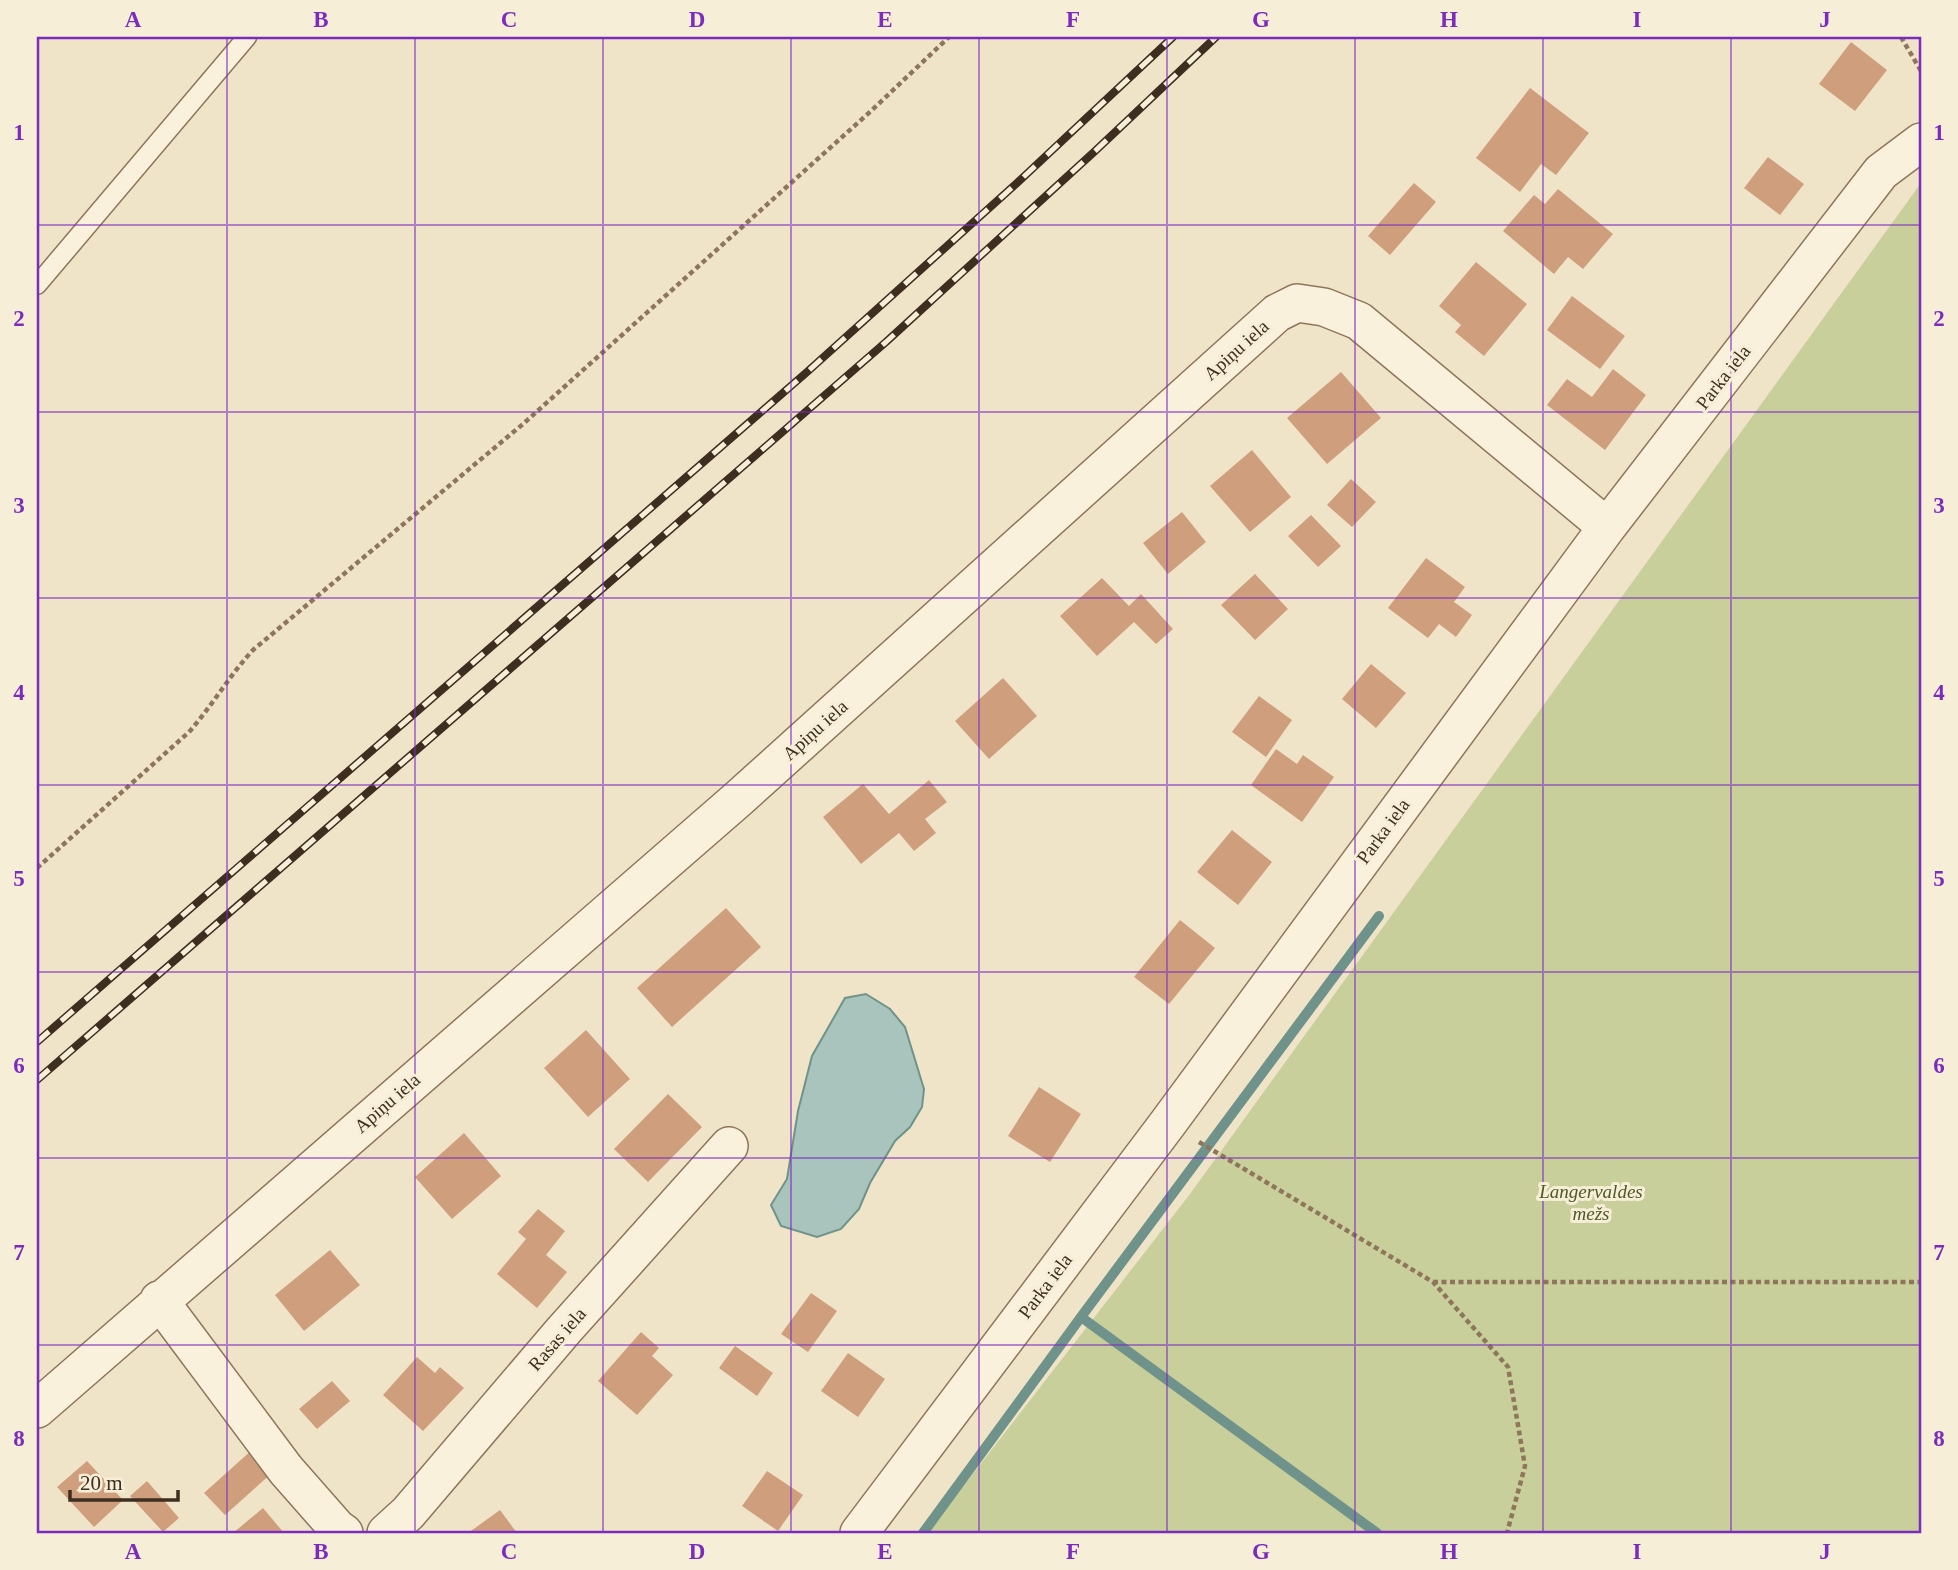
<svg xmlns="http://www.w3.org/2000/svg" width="1958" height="1570" font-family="'Times New Roman',serif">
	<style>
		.green { fill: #c9cf9b }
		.water { fill: #a9c4bc; stroke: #6f938a; stroke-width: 2 }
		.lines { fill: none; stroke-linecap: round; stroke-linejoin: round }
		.stream { stroke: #6f938a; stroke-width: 10 }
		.building { fill: #cf9f7d }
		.lane-casing { stroke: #8d765c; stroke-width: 21 }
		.street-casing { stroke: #8d765c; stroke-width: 40 }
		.path { stroke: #8d765c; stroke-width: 4.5; stroke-dasharray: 5 3.5; stroke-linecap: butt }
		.lane { stroke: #faf1dc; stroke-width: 18 }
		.street { stroke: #faf1dc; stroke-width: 37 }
		.rail-casing { stroke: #3d2e20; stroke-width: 8 }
		.rail { stroke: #f7eed8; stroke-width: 5; stroke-dasharray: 16; stroke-linecap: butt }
		.grid { fill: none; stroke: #7b2cbf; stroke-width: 2; stroke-opacity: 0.55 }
		.labels { text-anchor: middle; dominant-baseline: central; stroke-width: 6; stroke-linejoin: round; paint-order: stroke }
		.street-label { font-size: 19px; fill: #3d2e20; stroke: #f7eed8 }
		.park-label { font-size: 19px; font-style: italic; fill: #4d5a26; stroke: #f7eed8 }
		.neatline { fill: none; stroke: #7b2cbf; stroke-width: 2.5 }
		.grid-label { font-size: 23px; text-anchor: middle; font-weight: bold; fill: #7b2cbf }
	</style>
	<rect width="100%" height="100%" fill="#f0e4c8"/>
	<path class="green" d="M 1921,183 L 1921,1533 L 927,1533 L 1190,1194 Z"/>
	<path class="water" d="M 866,994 L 890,1009 L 905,1027 L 924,1089 L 922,1107 L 910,1127 L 895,1141 L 870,1183 L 859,1209 L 841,1229 L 817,1237 L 781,1226 L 771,1205 L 787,1179 L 798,1111 L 812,1056 L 845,998 Z"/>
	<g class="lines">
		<path class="stream" d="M 1081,1317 L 1377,1533
			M 923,1533 L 1081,1317 L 1379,916"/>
	</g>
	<path class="building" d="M 1851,42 L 1887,70 L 1855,111 L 1819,84 Z
		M 1530,88 L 1589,133 L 1556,175 L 1541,164 L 1520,192 L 1476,158 Z
		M 1768,157 L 1804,184 L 1780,215 L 1744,188 Z
		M 1414,183 L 1436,202 L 1390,255 L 1368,236 Z
		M 1558,189 L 1613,234 L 1583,269 L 1568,257 L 1554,274 L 1503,231 L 1534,195 L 1545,204 Z
		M 1476,262 L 1527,304 L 1484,356 L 1455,332 L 1461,325 L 1439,306 Z
		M 1572,296 L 1625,336 L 1600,369 L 1547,330 Z
		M 1613,369 L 1646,395 L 1605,450 L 1547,405 L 1567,379 L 1592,397 Z
		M 1341,372 L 1381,418 L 1327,464 L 1287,418 Z
		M 1252,450 L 1291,497 L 1250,532 L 1210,486 Z
		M 1351,479 L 1376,502 L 1352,527 L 1327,505 Z
		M 1182,512 L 1206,542 L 1168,574 L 1143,543 Z
		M 1311,515 L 1341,546 L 1318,567 L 1288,536 Z
		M 1426,558 L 1465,587 L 1454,602 L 1472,615 L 1456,637 L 1439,624 L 1428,638 L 1388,608 Z
		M 1255,574 L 1288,609 L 1255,640 L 1221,605 Z
		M 1102,578 L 1129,606 L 1141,594 L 1173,629 L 1156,644 L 1134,622 L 1097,656 L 1060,616 Z
		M 1371,664 L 1406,693 L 1376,728 L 1342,699 Z
		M 1003,678 L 1037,716 L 989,759 L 955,721 Z
		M 1259,696 L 1292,720 L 1266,757 L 1232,732 Z
		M 1276,749 L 1297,764 L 1303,755 L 1334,777 L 1302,822 L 1251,785 Z
		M 929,780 L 947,802 L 925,819 L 936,833 L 914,851 L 899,833 L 861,864 L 823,817 L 863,784 L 889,814 Z
		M 1232,830 L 1272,862 L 1238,905 L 1197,872 Z
		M 726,908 L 761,947 L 672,1027 L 637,988 Z
		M 1180,920 L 1215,948 L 1169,1004 L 1134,977 Z
		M 586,1030 L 630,1079 L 588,1117 L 544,1068 Z
		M 1039,1087 L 1081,1114 L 1050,1162 L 1008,1136 Z
		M 668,1094 L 702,1127 L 648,1182 L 614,1149 Z
		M 464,1133 L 501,1176 L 452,1219 L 415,1177 Z
		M 538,1209 L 565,1231 L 546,1255 L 567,1272 L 537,1308 L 497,1274 L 526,1239 L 518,1232 Z
		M 330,1250 L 360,1285 L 304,1331 L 275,1295 Z
		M 811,1293 L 837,1311 L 808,1352 L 781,1334 Z
		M 641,1332 L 659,1348 L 652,1356 L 673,1375 L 637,1415 L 598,1381 Z
		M 735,1346 L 773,1373 L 757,1396 L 719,1368 Z
		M 848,1353 L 885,1379 L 858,1417 L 821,1391 Z
		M 417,1357 L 435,1373 L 440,1367 L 464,1388 L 423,1431 L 383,1395 Z
		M 332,1381 L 350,1401 L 317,1429 L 299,1409 Z
		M 253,1449 L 273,1472 L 225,1515 L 204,1493 Z
		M 87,1461 L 123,1500 L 94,1527 L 57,1487 Z
		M 767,1471 L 803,1495 L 778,1531 L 742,1506 Z
		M 147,1481 L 179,1518 L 163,1532 L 130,1496 Z
		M 263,1508 L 284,1533 L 233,1533 Z
		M 500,1510 L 517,1533 L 468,1533 Z"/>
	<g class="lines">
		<defs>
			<path id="lane" d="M 37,285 L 247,37"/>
			<path id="street" d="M 159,1300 L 286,1470 L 337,1528 L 344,1533
				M 37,1409 L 738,799 L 1277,313 L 1297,303 L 1324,307 L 1359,321 L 1607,527
				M 386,1533 L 408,1513 L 564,1330 L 729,1146
				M 859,1533 L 1168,1123 L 1607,527 L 1881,172 L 1921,142"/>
		</defs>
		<use href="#lane" class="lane-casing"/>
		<use href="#street" class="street-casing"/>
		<path class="path" d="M 1901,37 L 1921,71
			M 37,868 L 189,732 C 212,706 229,676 253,650 L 523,424 L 871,111 L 949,37
			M 1199,1142 L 1433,1282 L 1508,1367 L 1525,1466 L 1507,1533
			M 1433,1282 L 1921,1282"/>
		<use href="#lane" class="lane"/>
		<use href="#street" class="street"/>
		<defs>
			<path id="rail" d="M 37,1042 L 807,372 L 1017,183 L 1173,37
				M 37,1080 L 886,342 L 1094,152 L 1216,37"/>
		</defs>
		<use href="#rail" class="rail-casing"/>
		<use href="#rail" class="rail"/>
	</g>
	<path class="grid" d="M 227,37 L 227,1533M 415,37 L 415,1533M 603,37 L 603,1533M 791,37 L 791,1533M 979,37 L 979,1533M 1167,37 L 1167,1533M 1355,37 L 1355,1533M 1543,37 L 1543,1533M 1731,37 L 1731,1533M 37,225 L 1921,225M 37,412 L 1921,412M 37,598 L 1921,598M 37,785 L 1921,785M 37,972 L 1921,972M 37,1158 L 1921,1158M 37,1345 L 1921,1345"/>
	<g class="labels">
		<g class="street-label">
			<text transform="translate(1236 350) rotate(-42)">Apiņu iela</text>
			<text transform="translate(1723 377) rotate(-52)">Parka iela</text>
			<text transform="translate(815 730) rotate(-42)">Apiņu iela</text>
			<text transform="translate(1383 831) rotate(-54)">Parka iela</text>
			<text transform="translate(387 1103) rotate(-41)">Apiņu iela</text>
			<text transform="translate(1045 1286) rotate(-53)">Parka iela</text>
			<text transform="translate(557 1339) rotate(-49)">Rasas iela</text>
		</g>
		<g class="park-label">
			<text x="1591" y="1191">Langervaldes<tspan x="1591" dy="22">mežs</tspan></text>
		</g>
	</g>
	<rect width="1958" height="1570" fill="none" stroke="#f7eed8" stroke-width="77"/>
	<path d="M70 1490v10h108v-10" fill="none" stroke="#3d2e20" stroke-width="3.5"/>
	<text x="80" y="1490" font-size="21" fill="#3d2e20" stroke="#f7eed8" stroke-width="5" paint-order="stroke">20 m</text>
	<rect x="38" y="38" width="1882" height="1494" class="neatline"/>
	<g class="grid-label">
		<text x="133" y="27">A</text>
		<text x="321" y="27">B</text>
		<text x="509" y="27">C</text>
		<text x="697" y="27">D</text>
		<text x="885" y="27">E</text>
		<text x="1073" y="27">F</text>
		<text x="1261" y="27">G</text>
		<text x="1449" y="27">H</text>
		<text x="1637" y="27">I</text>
		<text x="1825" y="27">J</text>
		<text x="19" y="140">1</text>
		<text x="1939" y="140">1</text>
		<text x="19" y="326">2</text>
		<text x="1939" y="326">2</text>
		<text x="19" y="513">3</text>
		<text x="1939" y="513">3</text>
		<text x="19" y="700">4</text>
		<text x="1939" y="700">4</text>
		<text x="19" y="886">5</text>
		<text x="1939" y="886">5</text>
		<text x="19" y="1073">6</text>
		<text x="1939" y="1073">6</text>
		<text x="19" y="1260">7</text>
		<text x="1939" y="1260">7</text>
		<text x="19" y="1446">8</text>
		<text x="1939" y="1446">8</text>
		<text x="133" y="1559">A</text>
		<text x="321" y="1559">B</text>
		<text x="509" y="1559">C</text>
		<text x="697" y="1559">D</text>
		<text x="885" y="1559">E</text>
		<text x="1073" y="1559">F</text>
		<text x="1261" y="1559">G</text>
		<text x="1449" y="1559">H</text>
		<text x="1637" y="1559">I</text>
		<text x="1825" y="1559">J</text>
	</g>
</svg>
